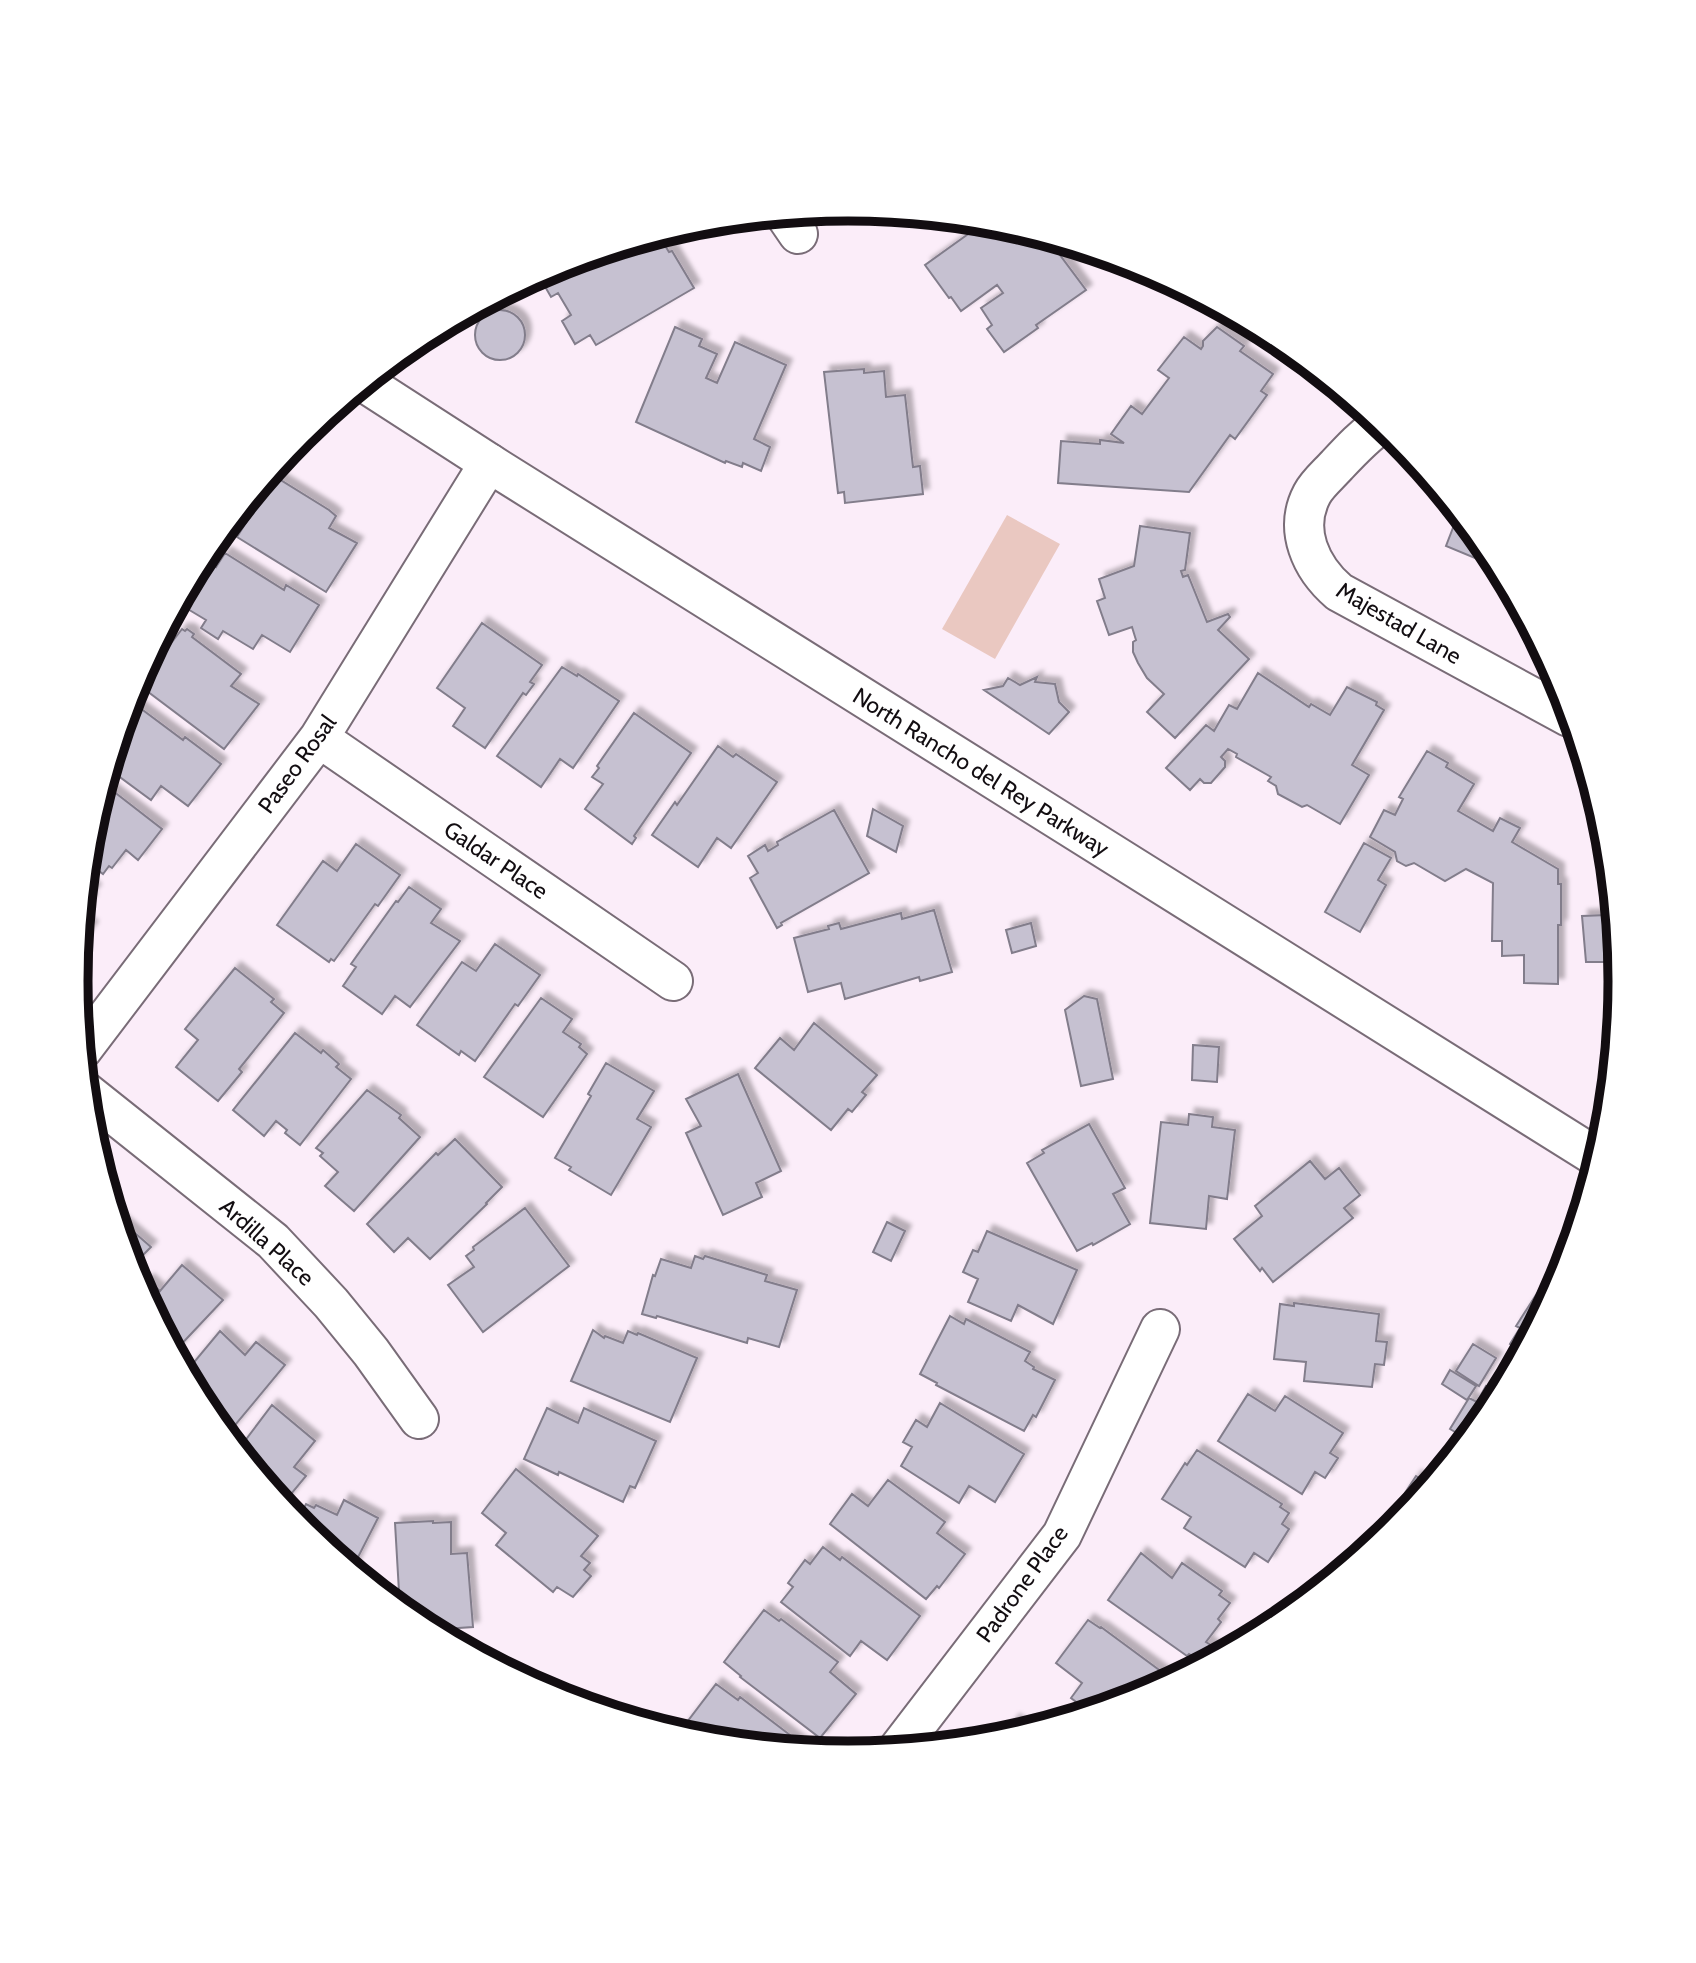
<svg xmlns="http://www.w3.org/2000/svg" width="1696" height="1963" font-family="Cabin,sans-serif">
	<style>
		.green { fill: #eac8c1 }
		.building { fill: #c6c1d1; stroke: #827d8b; stroke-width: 2; filter: url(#shadow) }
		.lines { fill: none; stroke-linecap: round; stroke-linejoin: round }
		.street-casing { stroke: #796c77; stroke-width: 42 }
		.secondary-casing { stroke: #796c77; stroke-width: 42 }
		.street { stroke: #fff; stroke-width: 38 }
		.secondary { stroke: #fff; stroke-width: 38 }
		.labels { text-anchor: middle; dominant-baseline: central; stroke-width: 5; stroke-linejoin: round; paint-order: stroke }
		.street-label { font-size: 23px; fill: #120d11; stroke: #fff }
		.rim { fill: none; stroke: #120d11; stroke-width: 9 }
	</style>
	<defs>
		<filter id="shadow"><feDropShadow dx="6" dy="-6" stdDeviation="2" flood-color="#0004"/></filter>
	</defs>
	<rect width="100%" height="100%" fill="#fbedf9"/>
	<path class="green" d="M 1007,515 L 1060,544 L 995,659 L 942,629 Z"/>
	<path class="building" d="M 985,222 L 999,224 L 1048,239 L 1086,290 L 1036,325 L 1038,328 L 1004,352 L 987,329 L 992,325 L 981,308 L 1003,293 L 997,285 L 961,311 L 951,297 L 949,298 L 925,265 Z
		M 661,239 L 669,252 L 672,251 L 694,288 L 596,345 L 590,335 L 575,344 L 562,321 L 571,315 L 558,293 L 551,297 L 539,276 L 554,267 L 634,243 L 639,251 Z
		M475 335a25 25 0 1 1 50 0a25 25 0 1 1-50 0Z
		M 675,327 L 702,339 L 699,346 L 717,354 L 706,378 L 717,383 L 735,342 L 786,365 L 754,439 L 770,447 L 761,471 L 743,463 L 742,467 L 726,461 L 725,463 L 636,422 Z
		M 1217,327 L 1244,346 L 1240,351 L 1273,374 L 1261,391 L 1267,395 L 1235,439 L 1230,435 L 1189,492 L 1058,483 L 1061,441 L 1100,444 L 1100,440 L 1124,443 L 1111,434 L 1131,406 L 1142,414 L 1169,378 L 1158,370 L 1184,337 L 1201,349 L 1203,346 L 1203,341 Z
		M 864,369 L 864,373 L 884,371 L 886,397 L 905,395 L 913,467 L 920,466 L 923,494 L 845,503 L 844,492 L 838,493 L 824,372 Z
		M 269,475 L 273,478 L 274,476 L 329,510 L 336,516 L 329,528 L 357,543 L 326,592 L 237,537 L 250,516 L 241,509 Z
		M 1456,510 L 1491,553 L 1499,568 L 1446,546 L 1456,520 L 1453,518 Z
		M 1140,526 L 1190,533 L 1185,570 L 1181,571 L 1183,577 L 1188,575 L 1207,622 L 1228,614 L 1230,617 L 1218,630 L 1249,659 L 1175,738 L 1147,712 L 1164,694 L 1147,678 L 1138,663 L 1133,652 L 1133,642 L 1136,640 L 1132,627 L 1109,635 L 1097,601 L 1105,598 L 1099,579 L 1134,566 Z
		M 225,553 L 284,590 L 286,585 L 319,605 L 290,652 L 262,635 L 253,649 L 223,631 L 218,639 L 201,628 L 206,620 L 186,608 L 213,565 L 216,567 Z
		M 482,623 L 542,665 L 530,682 L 534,684 L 526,695 L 523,693 L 485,748 L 453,726 L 465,708 L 437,688 Z
		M 182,629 L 185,631 L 187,629 L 194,634 L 192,637 L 241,674 L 231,686 L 259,704 L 224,749 L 139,685 Z
		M 562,667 L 577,676 L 578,674 L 619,701 L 573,768 L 560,759 L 541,787 L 497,756 Z
		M 1258,673 L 1309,707 L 1311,704 L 1330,715 L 1347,687 L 1377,702 L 1376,705 L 1384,710 L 1352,765 L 1369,775 L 1340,824 L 1307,805 L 1302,807 L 1278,794 L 1276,786 L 1268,781 L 1271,777 L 1236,757 L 1237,754 L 1228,749 L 1221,757 L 1225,761 L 1225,767 L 1211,783 L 1204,783 L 1200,779 L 1190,790 L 1166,768 L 1206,725 L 1214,731 L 1229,705 L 1237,709 Z
		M 1037,677 L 1035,682 L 1055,684 L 1059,702 L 1069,712 L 1049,734 L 984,690 L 1003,686 L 1008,678 L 1020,685 Z
		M 132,702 L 183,740 L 185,737 L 221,764 L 188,806 L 161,786 L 151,800 L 109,769 L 127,708 Z
		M 634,713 L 691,753 L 634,836 L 636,838 L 632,844 L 585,809 L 603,784 L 592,777 L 599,768 L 597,766 Z
		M 718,746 L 733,757 L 736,754 L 777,782 L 731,848 L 717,838 L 698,867 L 652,835 L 675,802 L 677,805 Z
		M 1427,751 L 1448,763 L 1446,767 L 1474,784 L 1458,811 L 1493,831 L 1500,818 L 1520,828 L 1512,842 L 1558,869 L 1558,884 L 1561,884 L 1561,925 L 1558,925 L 1558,984 L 1524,983 L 1524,955 L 1502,956 L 1502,941 L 1492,941 L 1493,883 L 1466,869 L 1445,881 L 1414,863 L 1406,866 L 1397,861 L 1395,852 L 1370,837 L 1384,810 L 1395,815 L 1403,799 L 1399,797 Z
		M 104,784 L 162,829 L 138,860 L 126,850 L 112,868 L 109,866 L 103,874 L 87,862 L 90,830 Z
		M 873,809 L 903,826 L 896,852 L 867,836 Z
		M 834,810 L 869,873 L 781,923 L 782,925 L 777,928 L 750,878 L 758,873 L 748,856 L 765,845 L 768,851 L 778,845 L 777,842 Z
		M 1364,843 L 1391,858 L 1378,880 L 1386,885 L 1360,932 L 1325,912 Z
		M 356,844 L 400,875 L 378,906 L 375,904 L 334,961 L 331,959 L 329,962 L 277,925 L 323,861 L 337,871 Z
		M 1603,863 L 1609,863 L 1621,982 L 1620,986 L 1619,974 L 1612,971 L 1609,962 L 1586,962 L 1582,916 L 1606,915 Z
		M 85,882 L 95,890 L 88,898 L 91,900 L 82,911 Z
		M 409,887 L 441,909 L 431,923 L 460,941 L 410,1007 L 395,996 L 382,1014 L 343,986 L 356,967 L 351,964 L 396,901 L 398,902 Z
		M 934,910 L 952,972 L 920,981 L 919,977 L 845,999 L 841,983 L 808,992 L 794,938 L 829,929 L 828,926 L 839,923 L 841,929 L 901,913 L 902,919 Z
		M 81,919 L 92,927 L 79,944 Z
		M 1031,923 L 1036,946 L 1012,953 L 1006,930 Z
		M 495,944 L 540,975 L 518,1006 L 515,1004 L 475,1061 L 461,1051 L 459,1055 L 417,1025 L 462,962 L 476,971 Z
		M 235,968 L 274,999 L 271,1002 L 284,1013 L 239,1069 L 242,1072 L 218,1101 L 176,1067 L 198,1040 L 185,1029 Z
		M 1084,996 L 1097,999 L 1113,1079 L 1081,1086 L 1065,1010 Z
		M 541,998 L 572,1019 L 563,1032 L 581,1044 L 579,1047 L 587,1054 L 543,1117 L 484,1077 Z
		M 814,1023 L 877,1075 L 862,1092 L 866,1095 L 852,1112 L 848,1109 L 831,1130 L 755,1068 L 780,1038 L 794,1050 Z
		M 295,1033 L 321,1053 L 323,1050 L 339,1064 L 336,1067 L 351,1079 L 300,1145 L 285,1133 L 287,1130 L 276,1121 L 264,1136 L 233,1110 Z
		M 1193,1045 L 1219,1047 L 1217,1082 L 1192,1080 Z
		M 606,1063 L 654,1091 L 637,1119 L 651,1127 L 611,1195 L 569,1170 L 571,1167 L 555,1158 L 591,1096 L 588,1094 Z
		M 738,1074 L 781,1171 L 756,1183 L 762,1197 L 723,1215 L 686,1133 L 701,1126 L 686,1099 Z
		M 367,1090 L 401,1115 L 399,1118 L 420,1137 L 354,1211 L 325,1186 L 338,1172 L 320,1156 L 323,1153 L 316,1148 Z
		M 1189,1114 L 1213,1117 L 1212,1127 L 1235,1130 L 1227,1199 L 1209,1196 L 1206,1229 L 1150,1223 L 1161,1122 L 1188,1125 Z
		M 1089,1124 L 1125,1188 L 1113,1194 L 1130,1224 L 1093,1245 L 1092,1243 L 1077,1251 L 1027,1163 L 1044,1153 L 1042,1150 Z
		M 455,1139 L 502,1187 L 486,1203 L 487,1204 L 430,1259 L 408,1238 L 394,1252 L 367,1224 L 436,1153 L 438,1155 Z
		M 1310,1161 L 1325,1179 L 1339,1168 L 1360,1195 L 1344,1208 L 1353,1218 L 1273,1282 L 1262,1268 L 1260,1271 L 1234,1239 L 1262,1216 L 1255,1206 Z
		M 525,1208 L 569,1266 L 483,1332 L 448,1285 L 474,1267 L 466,1256 L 474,1250 L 473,1247 Z
		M 117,1220 L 120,1220 L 151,1247 L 131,1267 Z
		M 887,1222 L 905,1231 L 891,1261 L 873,1252 Z
		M 987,1231 L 1077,1270 L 1053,1324 L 1018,1305 L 1011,1321 L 968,1302 L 978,1279 L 963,1272 L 973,1250 L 978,1252 Z
		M 695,1256 L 703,1259 L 705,1256 L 767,1275 L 765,1281 L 797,1290 L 779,1347 L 748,1338 L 747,1343 L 657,1316 L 656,1318 L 642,1314 L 653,1275 L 655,1276 L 661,1259 L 691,1268 Z
		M 182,1265 L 223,1300 L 174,1352 L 140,1289 L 148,1280 L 160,1291 Z
		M 1545,1281 L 1556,1288 L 1522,1352 L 1510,1344 L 1520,1328 L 1516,1326 Z
		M 1294,1303 L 1379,1314 L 1376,1341 L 1387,1342 L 1384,1365 L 1375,1364 L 1372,1387 L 1304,1381 L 1306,1362 L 1274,1359 L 1280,1304 L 1294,1306 Z
		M 950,1316 L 964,1324 L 966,1319 L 1030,1352 L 1025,1361 L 1034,1367 L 1033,1369 L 1055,1380 L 1036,1417 L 1033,1415 L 1024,1431 L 936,1385 L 937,1383 L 920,1374 Z
		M 593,1330 L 604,1338 L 605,1336 L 623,1343 L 628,1331 L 637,1335 L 638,1333 L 697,1358 L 670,1422 L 571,1381 Z
		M 220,1331 L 245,1355 L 256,1342 L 285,1365 L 226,1436 L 205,1410 L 185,1373 Z
		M 1473,1344 L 1496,1358 L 1479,1386 L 1456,1371 Z
		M 1450,1370 L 1476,1386 L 1467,1400 L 1442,1384 Z
		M 1508,1370 L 1511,1372 L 1490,1411 L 1467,1439 L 1450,1429 L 1469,1398 L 1477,1402 L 1486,1386 L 1491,1389 L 1502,1372 L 1505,1374 Z
		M 1248,1394 L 1275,1411 L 1285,1396 L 1343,1433 L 1330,1453 L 1338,1458 L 1325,1478 L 1315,1472 L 1302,1494 L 1218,1441 Z
		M 940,1403 L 1024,1454 L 995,1502 L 969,1486 L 959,1503 L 901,1466 L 912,1447 L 903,1442 L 916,1420 L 927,1427 Z
		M 272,1405 L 315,1441 L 294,1467 L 306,1476 L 282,1505 L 238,1450 Z
		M 547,1408 L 578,1423 L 584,1408 L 656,1441 L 635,1488 L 630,1486 L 623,1502 L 559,1472 L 558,1475 L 524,1459 Z
		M 1197,1450 L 1282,1504 L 1280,1507 L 1289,1513 L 1282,1524 L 1289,1529 L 1268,1562 L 1254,1553 L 1245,1567 L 1184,1528 L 1191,1517 L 1162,1499 L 1185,1463 L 1187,1465 Z
		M 1439,1462 L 1445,1466 L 1415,1503 L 1403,1496 L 1416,1476 L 1426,1482 Z
		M 516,1469 L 598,1536 L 581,1556 L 590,1563 L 584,1570 L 591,1576 L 573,1597 L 557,1587 L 553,1592 L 496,1545 L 506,1533 L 482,1513 Z
		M 888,1480 L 945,1522 L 937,1533 L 965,1554 L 939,1588 L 937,1586 L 926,1599 L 830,1524 L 852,1494 L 868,1506 Z
		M 344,1500 L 378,1518 L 352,1569 L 297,1522 L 306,1504 L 314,1508 L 316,1505 L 337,1515 Z
		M 433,1521 L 433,1523 L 451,1522 L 451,1554 L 467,1553 L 473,1627 L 429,1630 L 400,1609 L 395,1523 Z
		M 823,1547 L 840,1560 L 842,1557 L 920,1616 L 887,1660 L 861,1641 L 850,1656 L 781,1602 L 793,1587 L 788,1583 L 805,1560 L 810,1564 Z
		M 1141,1553 L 1172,1578 L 1182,1563 L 1222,1591 L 1219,1595 L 1230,1603 L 1218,1619 L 1221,1622 L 1206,1642 L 1214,1647 L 1203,1663 L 1189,1654 L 1187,1656 L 1108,1600 Z
		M 764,1610 L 779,1621 L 781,1619 L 838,1662 L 830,1672 L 856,1694 L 820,1738 L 740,1677 L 741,1676 L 724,1662 Z
		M 1088,1620 L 1100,1628 L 1101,1627 L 1170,1678 L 1166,1683 L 1143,1696 L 1094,1711 L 1090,1708 L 1088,1711 L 1071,1698 L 1082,1683 L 1056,1663 Z
		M 716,1684 L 738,1700 L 740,1697 L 807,1748 L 806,1750 L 697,1739 L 678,1734 Z
		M 1014,1720 L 1028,1731 L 1000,1739 Z"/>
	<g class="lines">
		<defs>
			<path id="street" d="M 785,215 L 798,234
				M 1381,424 C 1364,436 1351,450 1337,465 C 1329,474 1317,484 1312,494 C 1293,530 1311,568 1339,592 L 1569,717
				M 319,738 L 673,981
				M 82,1050 L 319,738 L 489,463
				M 86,1092 L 273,1241 L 331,1303 L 371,1352 L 419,1419
				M 898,1749 L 1062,1535 L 1160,1329"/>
			<path id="secondary" d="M 365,383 L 489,463 L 1598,1158"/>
		</defs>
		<use href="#street" class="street-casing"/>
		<use href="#secondary" class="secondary-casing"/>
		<use href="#street" class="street"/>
		<use href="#secondary" class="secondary"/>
	</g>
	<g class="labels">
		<g class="street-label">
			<text transform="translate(1399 623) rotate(30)">Majestad Lane</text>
			<text transform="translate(297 764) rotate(-54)">Paseo Rosal</text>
			<text transform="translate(981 772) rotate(32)">North Rancho del Rey Parkway</text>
			<text transform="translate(496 860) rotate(34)">Galdar Place</text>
			<text transform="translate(267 1242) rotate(42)">Ardilla Place</text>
			<text transform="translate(1022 1584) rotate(-54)">Padrone Place</text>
		</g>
	</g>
	<path d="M0 0H1696V1963H0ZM88 981a760 760 0 1 1 1520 0a760 760 0 1 1-1520 0Z" fill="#fff" fill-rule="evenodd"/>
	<path class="rim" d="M88 981a760 760 0 1 1 1520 0a760 760 0 1 1-1520 0Z"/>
</svg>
